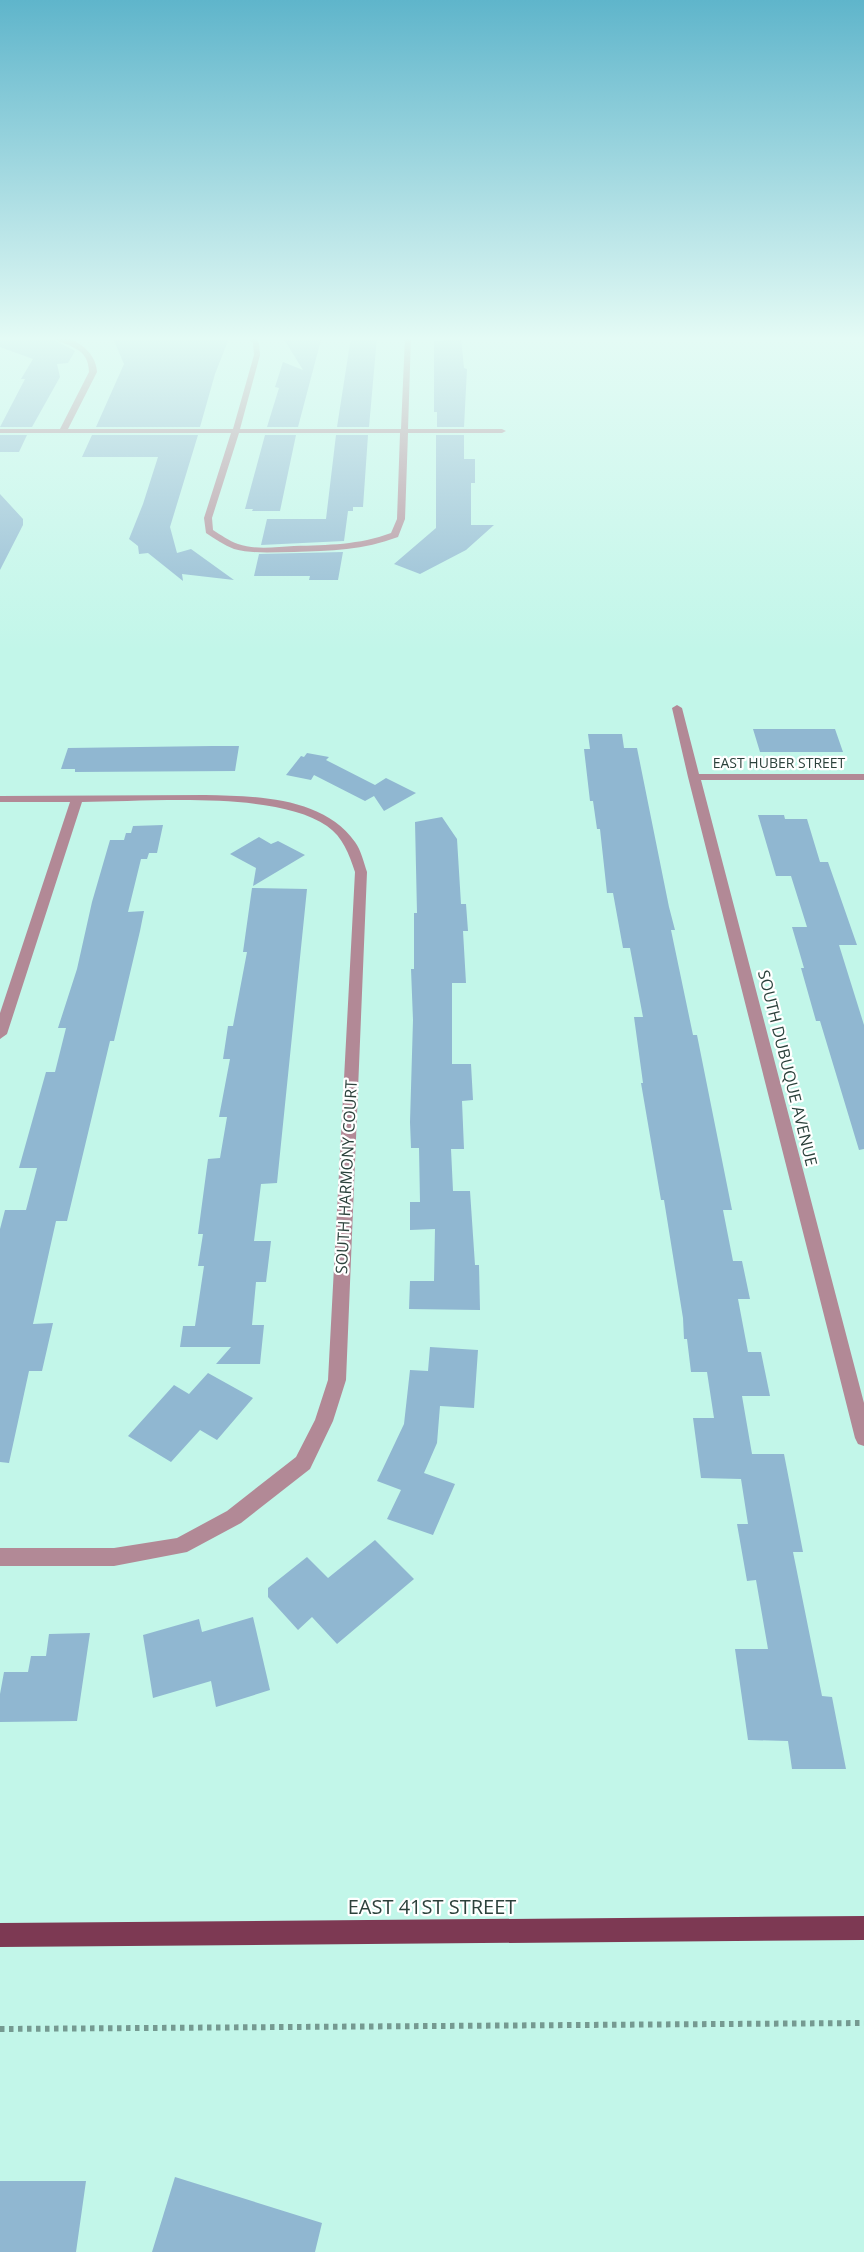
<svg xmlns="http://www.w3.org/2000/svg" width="864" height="2252" font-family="'Open Sans',sans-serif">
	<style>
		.building { fill: #90b7d1 }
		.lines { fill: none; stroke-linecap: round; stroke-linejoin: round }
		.path { stroke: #759a91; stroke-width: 6; stroke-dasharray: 4.5 4.5; stroke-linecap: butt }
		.minor { fill: #b28996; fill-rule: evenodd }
		.major { fill: #7d3953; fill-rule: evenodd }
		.labels { text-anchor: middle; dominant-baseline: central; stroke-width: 4.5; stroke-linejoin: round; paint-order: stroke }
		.far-street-label { font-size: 14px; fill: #2c423c; stroke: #fff }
		.street-label { font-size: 16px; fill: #2c423c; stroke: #fff }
		.near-street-label { font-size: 20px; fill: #2c423c; stroke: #fff }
	</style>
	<rect width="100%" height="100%" fill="#c2f6e9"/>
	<path class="building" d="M 0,336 L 47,336 L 75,351 L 68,363 L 57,364 L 60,377 L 32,427 L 0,427 L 25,379 L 21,379 L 33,359 L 0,347 Z
		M 112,336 L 212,336 L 228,341 L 215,374 L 200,427 L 96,427 L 124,364 Z
		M 282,336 L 322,336 L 298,427 L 267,427 L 279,388 L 275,387 L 283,362 L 303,370 Z
		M 351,337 L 377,337 L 369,427 L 337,427 Z
		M 443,337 L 461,337 L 464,368 L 467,369 L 464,427 L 437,427 L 437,412 L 434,412 L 434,341 L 443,341 Z
		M 0,435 L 27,435 L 19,452 L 0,452 Z
		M 92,435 L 198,435 L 170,527 L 177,553 L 191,549 L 234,580 L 182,574 L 183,581 L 148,553 L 139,554 L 138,546 L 129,539 L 143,504 L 158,457 L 82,457 Z
		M 265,435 L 296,435 L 280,511 L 252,511 L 253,509 L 245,509 Z
		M 336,435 L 368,435 L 363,507 L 353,507 L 353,511 L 348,511 L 344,541 L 261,545 L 267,519 L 326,519 Z
		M 436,435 L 464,435 L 464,459 L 475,459 L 475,483 L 471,483 L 471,525 L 494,525 L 466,550 L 420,574 L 394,564 L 436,528 Z
		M 0,494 L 23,519 L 23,525 L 0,570 Z
		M 343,552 L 338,580 L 309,580 L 310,576 L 254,576 L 259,554 Z
		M 753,729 L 835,729 L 843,752 L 760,752 Z
		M 588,734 L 622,734 L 624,748 L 637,748 L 669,907 L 675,930 L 671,930 L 693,1035 L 697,1035 L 732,1210 L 723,1210 L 733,1261 L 742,1261 L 750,1299 L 738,1299 L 748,1352 L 761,1352 L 770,1396 L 742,1396 L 752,1454 L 784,1454 L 803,1552 L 793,1552 L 822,1696 L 832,1697 L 846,1769 L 792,1769 L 788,1741 L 748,1740 L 735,1649 L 768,1649 L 756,1580 L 747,1581 L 737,1524 L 748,1524 L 741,1479 L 701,1478 L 693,1418 L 714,1418 L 707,1372 L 691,1372 L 687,1339 L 684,1339 L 683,1318 L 664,1200 L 661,1200 L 641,1083 L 643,1083 L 634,1017 L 643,1017 L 630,948 L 623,948 L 613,893 L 607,893 L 600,829 L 597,829 L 593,801 L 590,801 L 584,749 L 590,749 Z
		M 212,746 L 239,746 L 235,771 L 75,772 L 75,769 L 61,769 L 68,748 Z
		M 307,753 L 329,757 L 326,760 L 375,785 L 386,778 L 416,793 L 384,811 L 374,796 L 365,801 L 314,775 L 311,780 L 286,775 L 301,756 L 304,757 Z
		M 758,815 L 784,815 L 785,819 L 807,819 L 820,862 L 828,862 L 857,945 L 839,945 L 864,1025 L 864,1149 L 859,1150 L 820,1021 L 816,1021 L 801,968 L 804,968 L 792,927 L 807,927 L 791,876 L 776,876 Z
		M 442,817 L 457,839 L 461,904 L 466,904 L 468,931 L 463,931 L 466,983 L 452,983 L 452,1064 L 471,1064 L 473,1100 L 462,1101 L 464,1149 L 451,1149 L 453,1191 L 470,1191 L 475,1265 L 479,1265 L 480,1310 L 409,1309 L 410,1281 L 434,1281 L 435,1229 L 410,1230 L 410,1202 L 420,1202 L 419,1148 L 411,1148 L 410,1122 L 413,1020 L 411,969 L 414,969 L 414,913 L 417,913 L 415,822 Z
		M 163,825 L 157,853 L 149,853 L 147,859 L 141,859 L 128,912 L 144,911 L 140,931 L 114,1041 L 110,1041 L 67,1221 L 56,1221 L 33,1324 L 53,1323 L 42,1371 L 29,1371 L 9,1463 L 0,1462 L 0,1229 L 5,1210 L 26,1210 L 37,1168 L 19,1168 L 46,1072 L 55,1072 L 66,1028 L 58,1028 L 77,969 L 92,902 L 110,840 L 124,840 L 126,833 L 131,833 L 133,826 Z
		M 259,837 L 271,844 L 278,841 L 305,855 L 253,886 L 256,868 L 230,854 Z
		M 252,888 L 307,889 L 277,1183 L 261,1184 L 254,1241 L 271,1241 L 266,1282 L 256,1282 L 252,1325 L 264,1325 L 260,1364 L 216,1364 L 231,1347 L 180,1347 L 183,1326 L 195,1326 L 204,1266 L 198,1266 L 203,1234 L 198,1234 L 208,1159 L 220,1158 L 227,1117 L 219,1117 L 230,1059 L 223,1059 L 228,1026 L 233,1026 L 247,952 L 243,952 Z
		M 430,1347 L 478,1350 L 474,1408 L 440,1406 L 437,1443 L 424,1473 L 455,1484 L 433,1535 L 387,1519 L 401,1490 L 377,1481 L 404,1424 L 410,1370 L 428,1371 Z
		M 208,1373 L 253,1398 L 217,1440 L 200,1430 L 171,1462 L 128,1436 L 174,1385 L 189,1394 Z
		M 375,1540 L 414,1579 L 337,1644 L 312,1617 L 298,1630 L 268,1597 L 268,1588 L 307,1557 L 328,1578 Z
		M 253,1617 L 270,1690 L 216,1707 L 211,1681 L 153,1698 L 143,1635 L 199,1619 L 202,1632 Z
		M 90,1633 L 77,1721 L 0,1722 L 0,1694 L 4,1672 L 28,1672 L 31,1656 L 46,1656 L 49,1634 Z
		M 175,2177 L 322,2223 L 315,2252 L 152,2252 Z
		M 0,2181 L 86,2181 L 76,2252 L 0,2252 Z"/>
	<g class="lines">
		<path class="path" d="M 0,2029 L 864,2023"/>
		<path class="minor" d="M 49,336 C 70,334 96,349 97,372 L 68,429 L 233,429 L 254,355 L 253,343 L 247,336 L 253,336 L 259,343 L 260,355 L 240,429 L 401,429 L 405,336 L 411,336 L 408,429 L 502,429 L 506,431 L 502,433 L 408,433 L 405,519 L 398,537 C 364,550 330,551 294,552 C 274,552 253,554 234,549 C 224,545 215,539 206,533 L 204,518 L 231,433 L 0,433 L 0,429 L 60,429 L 89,372 C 89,346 66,347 49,336 ZM 239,433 L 400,433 L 397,519 L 391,533 C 359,545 328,545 294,546 C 276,547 255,550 238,544 C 229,541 221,535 213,530 L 212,518 Z
			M 677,705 L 682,708 L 699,774 L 864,774 L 864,780 L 701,780 L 864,1403 L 864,1446 L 858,1444 L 855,1438 L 688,777 L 672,708 Z
			M 205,795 C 256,796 323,797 355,842 C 361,850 364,863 367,872 L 346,1380 L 333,1421 L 310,1469 L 241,1523 L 187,1552 L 114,1566 L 0,1566 L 0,1548 L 114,1548 L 177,1538 L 227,1511 L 296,1457 L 315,1420 L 328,1380 L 355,872 C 349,854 343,837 327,826 C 275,790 146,802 82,802 L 7,1034 L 0,1039 L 0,1013 L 70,802 L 0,802 L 0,796 Z"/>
		<path class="major" d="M 864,1916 L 864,1940 L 0,1947 L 0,1923 Z"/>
	</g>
	<linearGradient id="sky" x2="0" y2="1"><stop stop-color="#5fb5cb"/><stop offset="0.52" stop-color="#e4fbf5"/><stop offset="1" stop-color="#e4fbf5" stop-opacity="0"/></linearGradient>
	<rect width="864" height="651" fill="url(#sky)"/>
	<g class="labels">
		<g class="far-street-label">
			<text x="779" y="762">EAST HUBER STREET</text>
		</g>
		<g class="street-label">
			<text transform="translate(788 1068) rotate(76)">SOUTH DUBUQUE AVENUE</text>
			<text transform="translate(346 1177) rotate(-87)">SOUTH HARMONY COURT</text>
		</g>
		<g class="near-street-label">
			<text x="432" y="1906">EAST 41ST STREET</text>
		</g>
	</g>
</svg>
